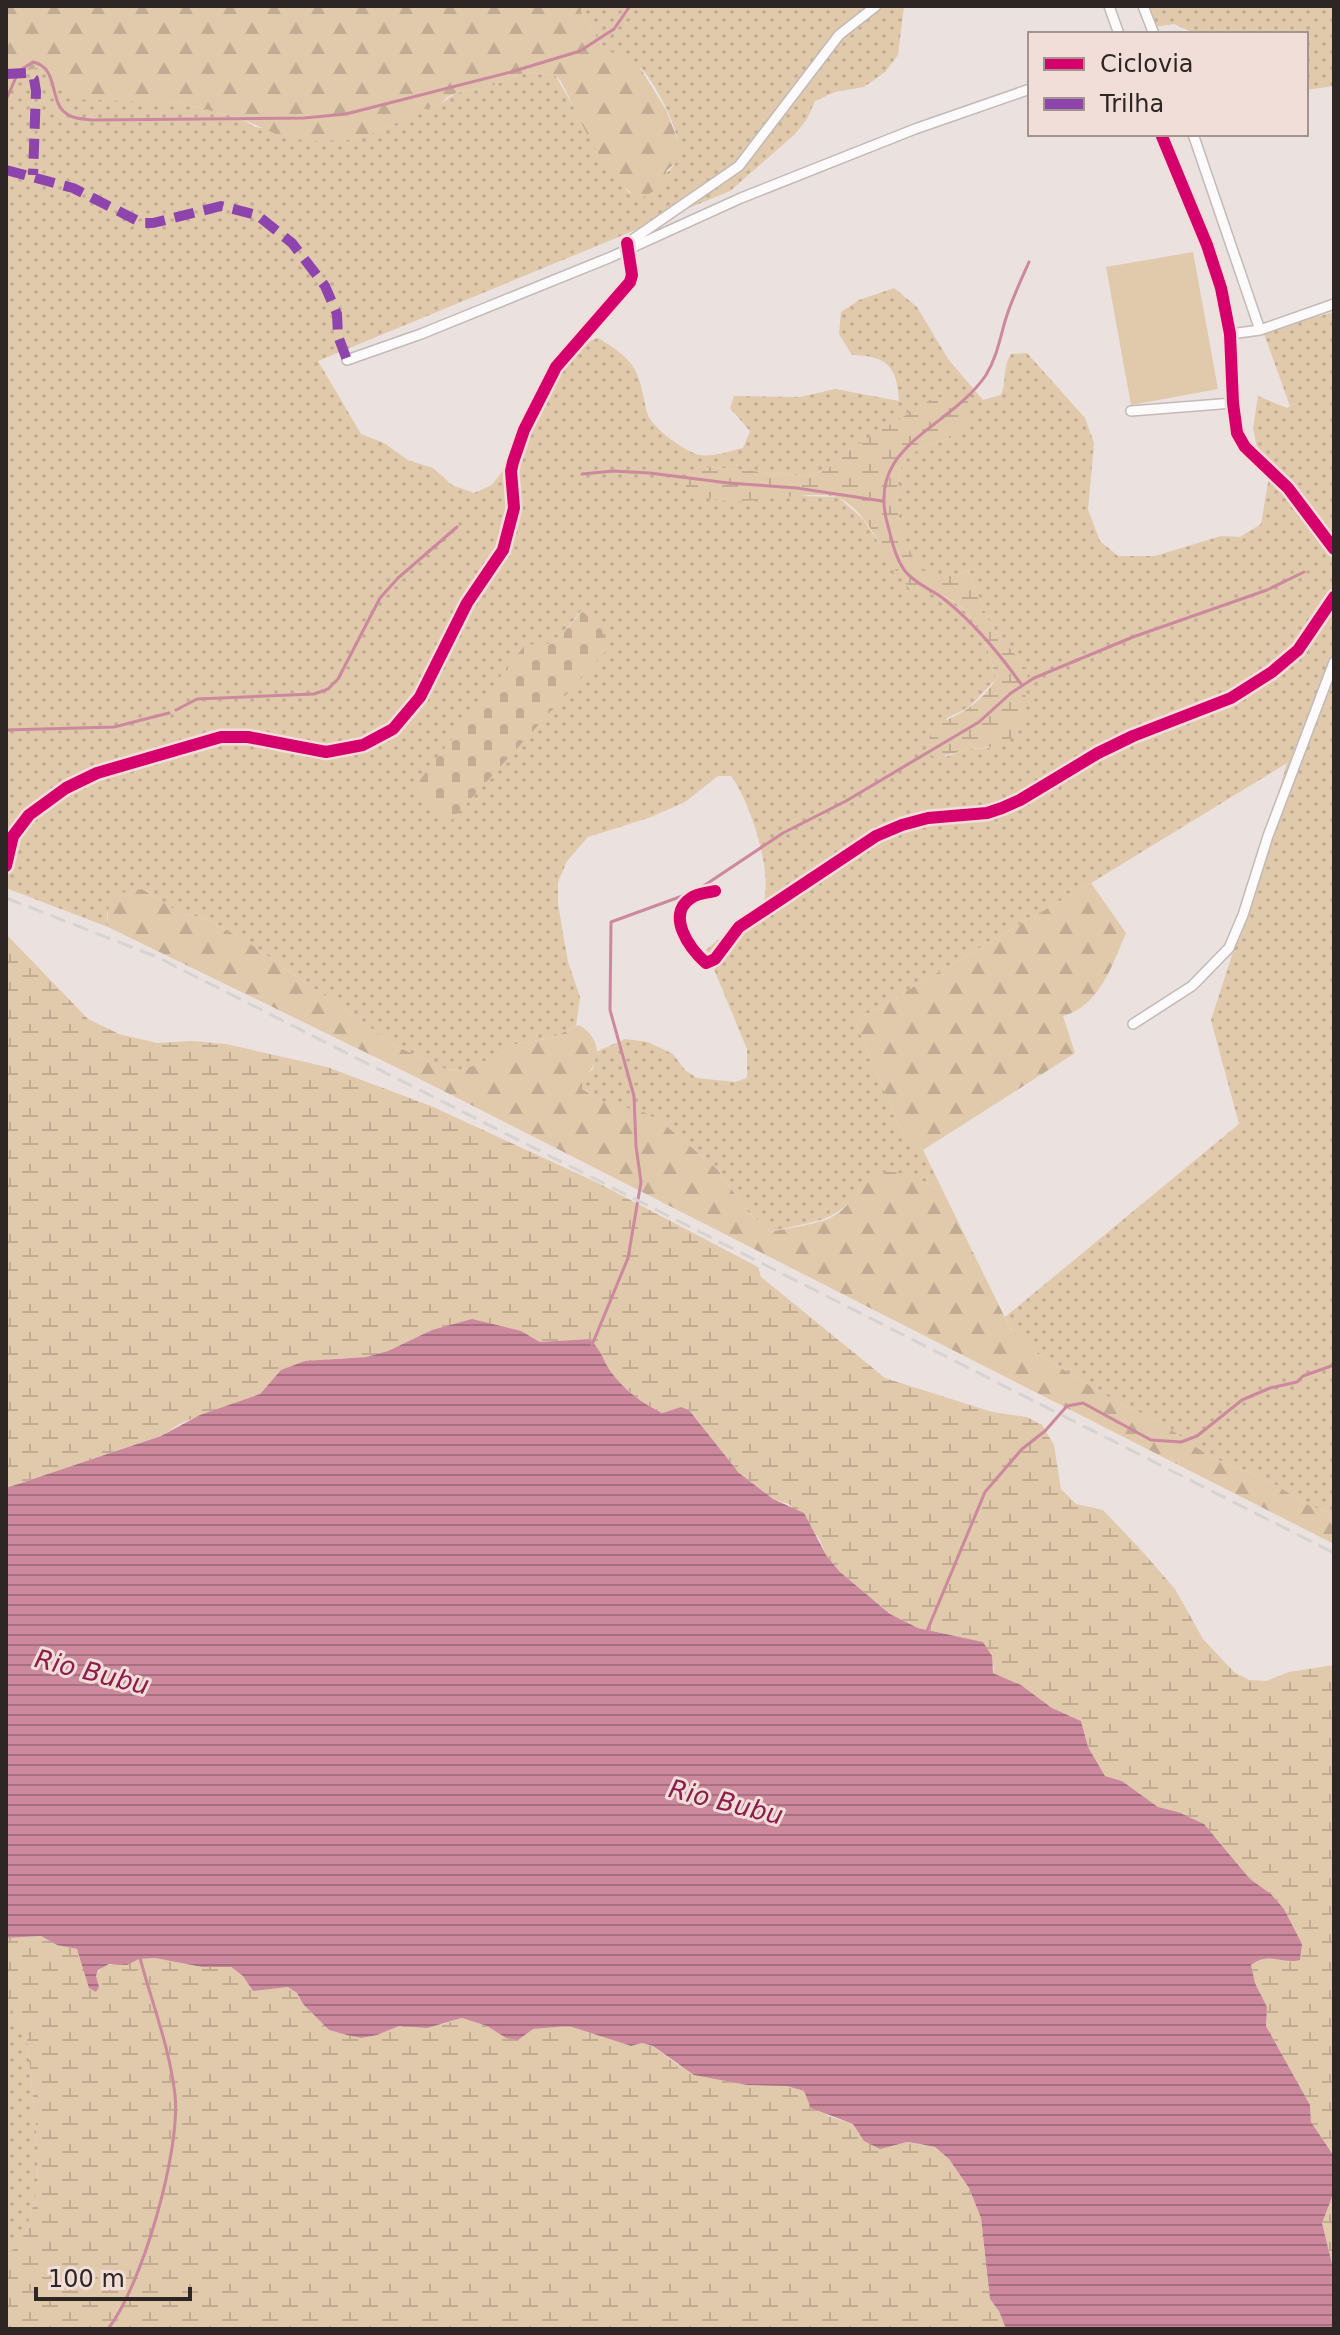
<svg xmlns="http://www.w3.org/2000/svg" width="1340" height="2335" font-family="'DejaVu Sans',sans-serif">
	<style>
		.grass { fill: url(#grass-dots); fill-rule: evenodd }
		.forest { fill: url(#forest-firs) }
		.wetland { fill: url(#wetland-marsh) }
		.cemetery { fill: url(#cemetery-stones) }
		.park { fill: #e1c9ab }
		.water { fill: url(#water-rules) }
		.lines { fill: none; stroke-linecap: round; stroke-linejoin: round }
		.stream { stroke: #cc899e; stroke-width: 3 }
		.street-casing { stroke: #c2bab8; stroke-width: 12 }
		.street { stroke: #fcfafa; stroke-width: 9 }
		.rail { stroke: #d6d3d2; stroke-width: 3; stroke-dasharray: 16 8; stroke-linecap: butt }
		.quiet { stroke: #8e44ad; stroke-width: 10; stroke-dasharray: 20 10; stroke-linecap: butt }
		.cycleway-casing { stroke: #f1ded8; stroke-width: 17 }
		.cycleway { stroke: #d6006c; stroke-width: 12 }
		.labels { text-anchor: middle; dominant-baseline: central; stroke-width: 6; stroke-linejoin: round; paint-order: stroke }
		.water-label { font-size: 26px; font-style: italic; fill: #8d1c4d; stroke: #f1ded8 }
	</style>
	<defs>
		<pattern id="grass-dots" width="8" height="8" patternUnits="userSpaceOnUse" patternTransform="scale(2)"><rect width="8" height="8" fill="#e1c9ab"/><path d="M2 2h.1M6 6h.1" fill="none" stroke="#c1ac93" stroke-width="1.8" stroke-linecap="round"/></pattern>
		<pattern id="forest-firs" width="22" height="20" patternUnits="userSpaceOnUse" patternTransform="scale(2)"><rect width="22" height="20" fill="#e1c9ab"/><path d="M5 1l3.5 6h-7zM16 11l3.5 6h-7z" fill="#c1ac93"/></pattern>
		<pattern id="wetland-marsh" width="20" height="14" patternUnits="userSpaceOnUse" patternTransform="scale(2)"><rect width="20" height="14" fill="#e1c9ab"/><path d="M1 5h8M5 5V1M11 12h8M15 12V8" fill="none" stroke="#c1ac93"/></pattern>
		<pattern id="cemetery-stones" width="16" height="16" patternUnits="userSpaceOnUse" patternTransform="scale(2)"><rect width="16" height="16" fill="#e1c9ab"/><path d="M2 7V4a2 2 0 0 1 4 0v3zM10 15v-3a2 2 0 0 1 4 0v3z" fill="#c1ac93"/></pattern>
		<pattern id="water-rules" width="6" height="5" patternUnits="userSpaceOnUse" patternTransform="scale(2)"><rect width="6" height="5" fill="#cc899e"/><path d="M0 2.5h6" fill="none" stroke="#a67081"/></pattern>
	</defs>
	<rect width="100%" height="100%" fill="#ebe1de"/>
	<path class="grass" d="M 581,6 L 904,6 L 898,55 L 885,72 L 864,87 L 835,92 L 815,101 L 807,119 L 795,134 L 730,191 L 318,361 L 361,434 L 384,443 L 408,460 L 433,468 L 452,485 L 474,493 L 492,485 L 509,462 L 565,363 L 584,343 L 598,338 C 610,345 624,354 632,365 C 642,380 643,397 647,413 C 651,427 685,452 700,455 C 713,457 730,451 743,448 L 750,431 L 730,408 L 734,396 L 800,397 L 835,389 L 899,401 C 897,366 887,356 852,355 L 839,334 L 841,312 L 859,300 L 894,288 L 917,307 L 948,359 L 983,400 L 1001,395 C 1007,381 1002,367 1011,354 L 1027,353 L 1085,418 L 1094,443 L 1088,510 L 1100,541 L 1118,556 L 1155,556 L 1221,536 L 1240,537 L 1261,524 L 1270,471 L 1257,448 L 1253,428 L 1258,396 L 1287,408 L 1290,406 L 1263,331 L 1334,312 L 1334,1514 L 1308,1505 L 1271,1482 L 1209,1456 L 1157,1420 L 1120,1404 L 1046,1359 L 1010,1328 L 1005,1317 L 1239,1124 L 1211,1020 L 1233,952 L 1287,763 L 1091,883 L 855,1021 L 904,1138 L 923,1150 L 943,1191 L 922,1181 L 867,1180 C 836,1226 820,1218 771,1232 L 748,1212 L 717,1169 L 664,1124 L 601,1101 L 582,1089 L 583,1077 L 593,1069 L 596,1052 L 625,1039 L 648,1042 L 673,1054 L 685,1070 L 697,1078 L 735,1082 L 747,1078 L 747,1049 L 706,950 C 712,945 719,939 725,934 C 735,928 749,924 757,915 C 781,890 750,800 731,776 L 718,776 L 685,802 L 651,817 L 588,837 L 567,861 L 558,882 L 558,904 L 568,962 L 580,997 L 576,1026 L 551,1038 L 511,1045 L 496,1057 L 462,1070 L 445,1069 L 398,1047 L 246,941 L 205,918 L 182,914 L 142,889 L 107,913 L 108,927 L 6,888 L 6,76 C 21,74 31,68 44,67 L 74,98 L 179,103 L 240,118 L 255,127 L 350,140 L 390,127 L 411,113 L 441,104 L 456,93 L 489,87 L 526,72 L 555,75 L 611,171 L 629,193 C 647,185 671,177 678,157 C 685,138 654,80 640,67 C 631,59 616,53 605,51 L 581,12 ZM 956,436 L 920,448 L 902,462 C 900,474 896,487 897,499 C 900,542 916,593 968,571 L 991,626 L 1028,670 L 1018,729 L 989,748 L 968,749 L 945,757 L 947,718 L 969,707 L 996,679 C 989,649 977,613 947,598 C 936,592 921,591 909,588 L 863,519 L 838,497 L 802,496 L 698,466 L 806,476 L 826,470 L 854,447 ZM 581,611 L 605,651 L 555,643 Z
		M 1147,6 L 1334,6 L 1334,86 L 1306,90 L 1306,34 L 1196,34 L 1174,24 L 1155,27 Z
		M 6,1994 L 27,2039 L 38,2149 L 37,2190 L 26,2232 L 6,2258 Z"/>
	<path class="forest" d="M 6,6 L 581,6 L 581,12 L 605,51 L 626,56 L 639,66 L 666,110 L 680,146 L 678,161 L 667,170 L 662,186 L 642,198 C 604,184 579,114 560,80 L 555,75 L 526,72 L 489,87 L 456,93 L 447,97 L 441,104 L 412,113 L 390,127 L 350,140 L 314,141 L 285,138 L 240,118 L 179,103 L 74,99 L 64,92 L 44,67 C 31,68 21,74 6,76 Z
		M 1091,883 L 1126,933 C 1112,965 1100,1006 1063,1016 L 1075,1053 L 923,1150 L 904,1138 L 855,1021 Z
		M 142,889 L 182,914 L 205,918 L 246,941 L 398,1047 L 445,1069 L 462,1070 L 496,1057 L 511,1045 L 551,1038 L 579,1025 C 601,1038 603,1060 583,1078 L 582,1089 L 601,1101 L 646,1113 L 664,1124 L 717,1169 L 748,1212 L 771,1232 C 786,1228 821,1224 832,1217 C 851,1207 853,1193 866,1180 C 887,1160 923,1182 943,1191 L 1010,1328 L 1046,1359 L 1120,1404 L 1157,1420 L 1209,1456 L 1271,1482 L 1308,1505 L 1334,1514 L 1334,1544 L 412,1075 L 108,927 C 106,898 115,892 142,889 Z"/>
	<path class="wetland" d="M 948,396 L 968,401 L 971,417 L 956,436 L 920,448 L 902,462 C 900,473 896,487 897,499 C 900,541 917,593 968,571 L 991,626 L 1028,670 C 1026,690 1026,729 1007,742 C 996,749 982,747 970,749 C 956,752 946,757 932,756 C 918,727 952,720 970,707 C 980,700 990,689 996,679 C 989,649 977,612 946,597 C 934,591 915,595 906,584 C 884,560 870,512 839,498 C 821,490 762,501 741,501 C 721,502 705,498 687,491 L 684,478 L 698,466 L 806,476 L 826,470 L 854,447 L 932,399 Z
		M 6,934 L 88,1019 L 119,1034 L 157,1043 L 192,1041 L 226,1044 L 327,1067 L 431,1106 L 598,1183 L 758,1267 L 761,1277 L 885,1378 L 992,1412 L 1027,1417 L 1042,1425 L 1054,1445 L 1061,1489 L 1076,1504 L 1103,1510 L 1141,1550 L 1175,1589 L 1203,1639 L 1234,1672 L 1249,1680 L 1266,1681 L 1289,1672 L 1334,1665 L 1334,2160 L 1311,2122 L 1310,2105 L 1266,2026 L 1267,2007 L 1255,1983 L 1251,1965 C 1265,1956 1274,1957 1289,1962 L 1302,1944 L 1284,1909 L 1271,1894 L 1250,1879 L 1216,1838 L 1178,1812 L 1158,1807 L 1122,1781 L 1105,1776 L 1088,1747 L 1081,1721 L 1052,1708 L 1021,1685 L 993,1673 L 994,1668 L 983,1642 L 918,1628 L 890,1614 L 840,1572 L 826,1555 L 819,1538 L 789,1504 L 773,1499 L 739,1473 L 689,1410 L 681,1407 L 662,1413 C 642,1403 624,1390 611,1372 C 602,1359 602,1350 589,1339 L 540,1342 L 532,1337 L 472,1320 L 432,1330 L 388,1351 L 366,1357 L 329,1359 L 281,1370 L 260,1394 L 181,1423 L 161,1436 L 6,1488 Z
		M 41,1936 L 58,1945 L 77,1949 L 87,1975 L 97,1983 L 96,1975 L 103,1966 L 139,1959 L 155,1958 L 202,1967 L 231,1967 L 243,1976 L 253,1991 L 288,1987 L 297,1993 L 303,2004 L 329,2030 L 361,2038 L 377,2035 L 399,2026 L 444,2024 L 462,2018 L 487,2026 L 506,2038 L 533,2029 L 569,2026 L 631,2046 L 642,2043 L 653,2046 L 678,2065 L 709,2077 L 747,2085 L 787,2086 L 804,2091 L 828,2116 L 853,2124 L 858,2130 L 898,2144 L 907,2142 L 935,2147 L 949,2159 L 969,2188 L 981,2218 L 990,2299 L 999,2311 L 1006,2329 L 6,2329 L 6,2258 L 26,2232 L 37,2190 L 38,2149 L 27,2039 L 6,1998 L 6,1938 Z
		M 1334,2192 L 1334,2272 L 1322,2223 Z"/>
	<path class="cemetery" d="M 582,611 L 602,630 L 606,651 L 447,825 L 413,789 L 525,645 L 555,643 Z"/>
	<path class="park" d="M 1193,252 L 1218,389 L 1131,405 L 1106,267 Z"/>
	<path class="water" d="M 472,1319 L 521,1331 L 540,1342 L 589,1339 C 602,1350 602,1359 611,1372 C 624,1390 642,1403 662,1413 L 681,1407 L 689,1410 L 739,1473 L 773,1499 L 804,1513 L 826,1555 L 840,1572 L 890,1614 L 918,1628 L 983,1642 L 992,1656 L 993,1673 L 1021,1685 L 1052,1708 L 1081,1721 L 1088,1747 L 1105,1776 L 1122,1781 L 1158,1807 L 1178,1812 L 1204,1824 L 1250,1879 L 1271,1894 L 1284,1909 L 1302,1944 L 1300,1960 C 1280,1965 1271,1951 1251,1965 L 1255,1983 L 1267,2007 L 1266,2026 L 1310,2105 L 1311,2122 L 1333,2155 L 1334,2192 L 1322,2223 L 1334,2272 L 1334,2329 L 1006,2329 L 999,2311 L 990,2299 L 981,2218 L 969,2188 L 949,2159 L 935,2147 L 920,2144 L 907,2142 L 880,2149 L 864,2141 L 853,2124 L 811,2108 L 804,2091 L 787,2086 L 747,2085 L 694,2075 L 653,2046 L 642,2043 L 631,2046 L 569,2026 L 533,2029 L 518,2040 L 506,2038 L 487,2026 L 462,2018 L 427,2028 L 399,2026 L 377,2035 L 361,2038 L 347,2035 L 329,2030 L 303,2004 L 297,1993 L 288,1987 L 253,1991 L 243,1976 L 231,1967 L 202,1967 L 155,1958 L 139,1959 L 127,1965 L 109,1964 L 98,1970 L 96,1976 L 99,1987 L 96,1992 L 89,1988 L 77,1949 L 57,1945 L 41,1936 L 6,1938 L 6,1488 L 161,1436 L 200,1415 L 260,1394 L 281,1370 L 305,1361 L 366,1357 L 388,1351 L 432,1330 Z"/>
	<g class="lines">
		<path class="stream" d="M 19,71 L 33,62 C 60,68 48,102 67,114 C 73,119 84,119 92,120 L 304,118 L 346,114 L 511,72 L 580,51 L 614,29 L 630,6
			M 6,100 L 17,75
			M 582,474 L 613,471 L 650,473 L 728,483 L 797,488 L 882,501
			M 1021,684 C 999,653 974,623 944,599 C 931,589 915,584 905,571 C 895,557 892,541 888,526 C 864,444 948,431 986,375 C 997,357 1000,338 1006,318 C 1012,299 1021,280 1029,262
			M 176,710 L 197,699 L 314,694 L 328,689 L 338,679 L 380,598 L 398,578 L 457,527
			M 6,730 L 114,727 L 169,713
			M 592,1345 L 628,1258 L 641,1182 L 636,1146 L 634,1096 L 610,1010 L 611,922 L 696,891 L 783,833 L 846,801 L 979,722 L 1011,693 L 1034,678 L 1133,637 L 1267,590 L 1304,572
			M 927,1631 L 985,1492 L 1022,1449 L 1045,1431 L 1067,1406 L 1083,1403 L 1151,1440 L 1181,1442 L 1197,1436 L 1242,1400 L 1270,1388 L 1297,1382 L 1303,1376 L 1334,1365
			M 108,2329 C 142,2286 181,2150 175,2095 C 170,2049 152,2003 140,1958"/>
		<defs>
			<path id="street" d="M 1109,6 L 1119,34
				M 1143,6 L 1154,34
				M 1161,134 L 1207,245 L 1221,288 L 1230,334 L 1233,403 L 1237,433 L 1245,447 L 1288,488 L 1334,549
				M 1193,134 L 1260,330
				M 626,244 L 739,166 L 839,35 L 876,6
				M 1230,334 L 1260,330 L 1334,304
				M 347,360 L 421,334 L 611,257 L 741,198 L 915,129 L 1030,89
				M 1131,411 L 1233,403
				M 6,866 L 13,836 L 29,815 L 66,788 L 97,773 L 221,737 L 248,737 L 326,752 L 363,745 L 393,729 L 420,697 L 467,603 L 503,550 L 514,508 L 511,471 L 513,462 L 524,430 L 556,367 L 630,282 L 632,275 L 627,243
				M 715,891 C 707,893 698,893 691,898 C 665,915 690,949 706,963 L 715,959 L 739,927 L 876,836 L 902,825 L 928,818 L 987,813 L 1002,808 L 1020,800 L 1098,753 L 1133,736 L 1231,698 L 1272,672 L 1298,650 L 1334,597
				M 1133,1024 L 1192,986 L 1229,948 L 1243,915 L 1268,836 L 1334,662"/>
		</defs>
		<use href="#street" class="street-casing"/>
		<use href="#street" class="street"/>
		<path class="rail" d="M 6,898 L 157,957 L 1334,1553"/>
		<path class="quiet" d="M 6,74 L 26,73 L 34,79 L 36,91 L 33,175
			M 6,170 L 73,188 L 142,223 L 153,223 L 221,206 L 257,215 L 292,243 L 325,286 L 337,314 L 338,336 L 347,360"/>
		<defs>
			<path id="cycleway" d="M 1161,134 L 1207,245 L 1221,288 L 1230,334 L 1233,403 L 1237,433 L 1245,447 L 1288,488 L 1334,549
				M 6,866 L 13,836 L 29,815 L 66,788 L 97,773 L 221,737 L 248,737 L 326,752 L 363,745 L 393,729 L 420,697 L 467,603 L 503,550 L 514,508 L 511,471 L 513,462 L 524,430 L 556,367 L 630,282 L 632,275 L 627,243
				M 715,891 C 707,893 698,893 691,898 C 665,915 690,949 706,963 L 715,959 L 739,927 L 876,836 L 902,825 L 928,818 L 987,813 L 1002,808 L 1020,800 L 1098,753 L 1133,736 L 1231,698 L 1272,672 L 1298,650 L 1334,597"/>
		</defs>
		<use href="#cycleway" class="cycleway-casing"/>
		<use href="#cycleway" class="cycleway"/>
	</g>
	<g class="labels">
		<g class="water-label">
			<text transform="translate(92 1672) rotate(14)">Rio Bubu</text>
			<text transform="translate(726 1802) rotate(14)">Rio Bubu</text>
		</g>
	</g>
	<rect width="1340" height="2335" fill="none" stroke="#2d2624" stroke-width="16"/>
	<rect x="1028" y="32" width="280" height="104" fill="#f1ded8" stroke="#a39490" stroke-width="2"/>
	<rect x="1044" y="58" width="40" height="12" fill="#d6006c" stroke="#a39490" stroke-width="2"/>
	<text x="1100" y="72" font-size="24" fill="#2d2624">Ciclovia</text>
	<rect x="1044" y="98" width="40" height="12" fill="#8e44ad" stroke="#a39490" stroke-width="2"/>
	<text x="1100" y="112" font-size="24" fill="#2d2624">Trilha</text>
	<path d="M36 2287v12h154v-12" fill="none" stroke="#2d2624" stroke-width="4"/>
	<text x="48" y="2287" font-size="24" fill="#2d2624" stroke="#f1ded8" stroke-width="6" paint-order="stroke">100 m</text>
</svg>
